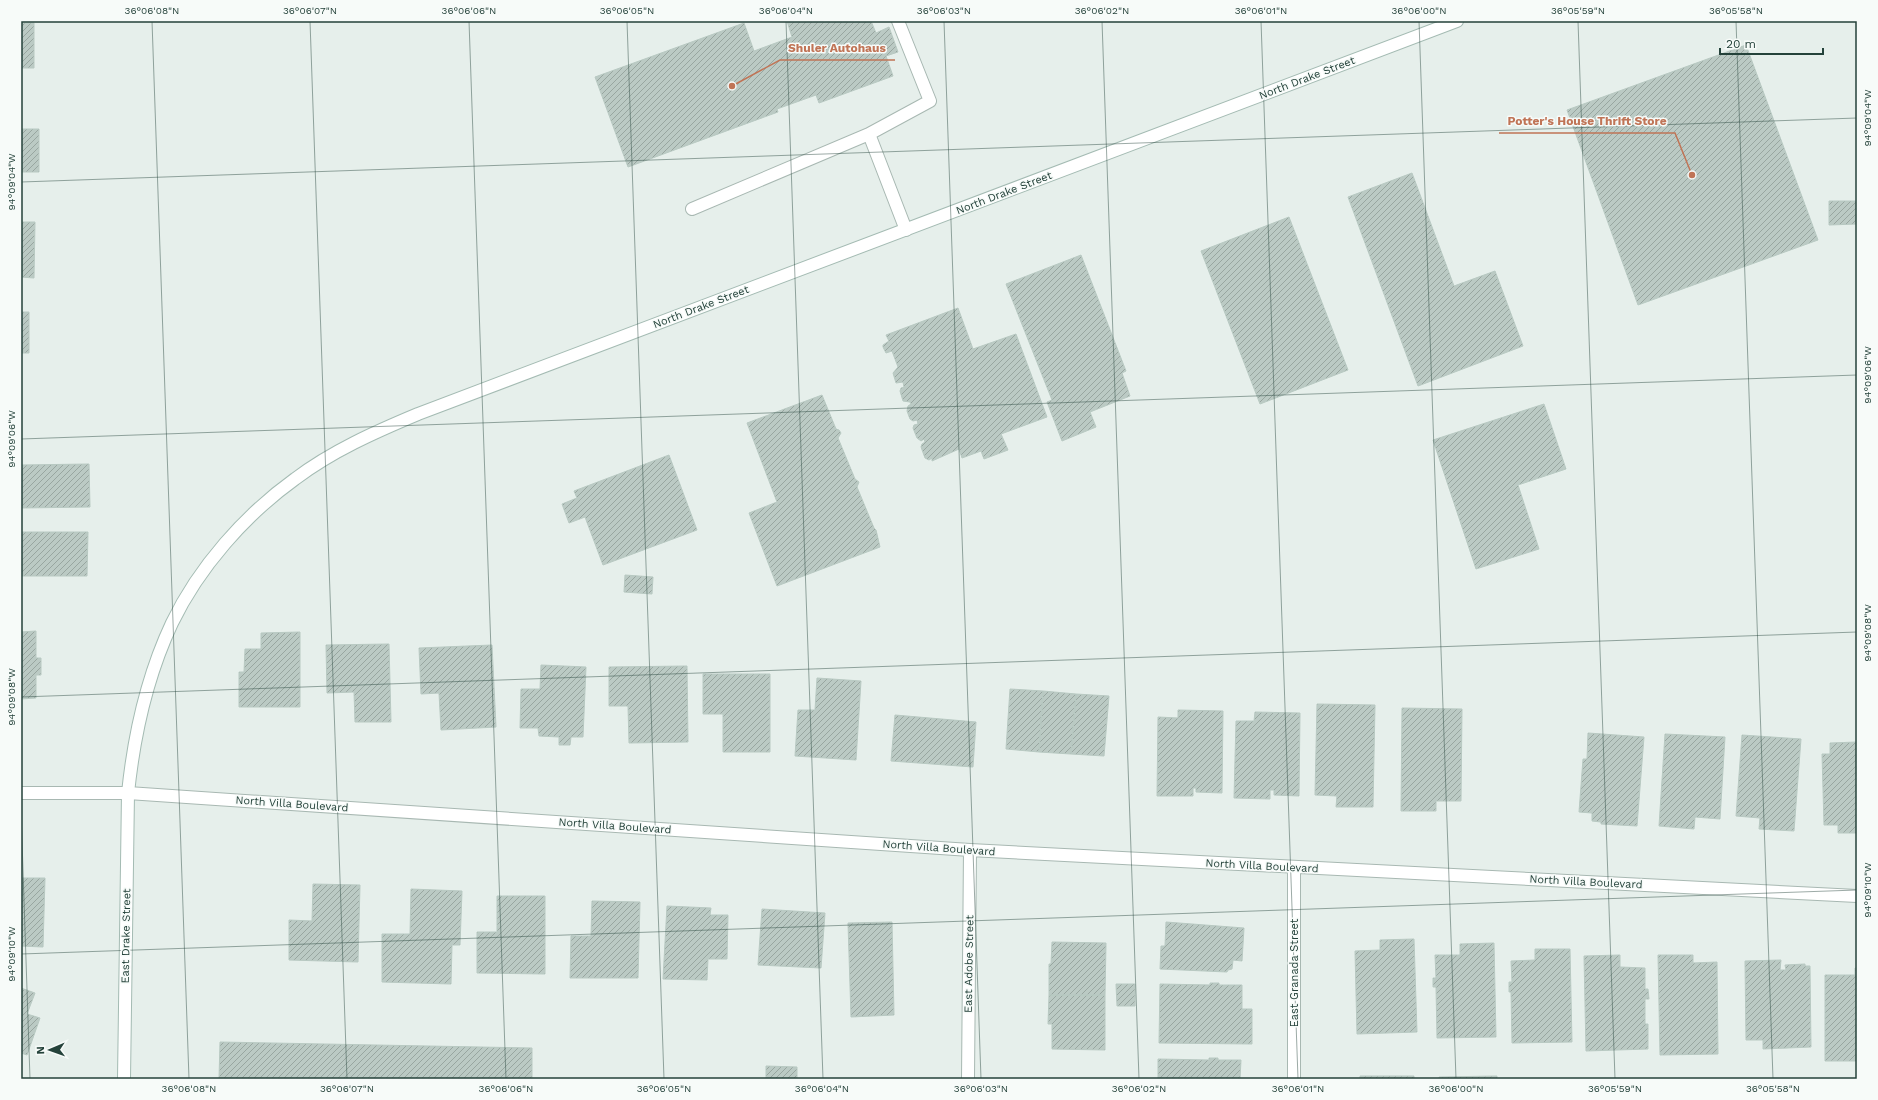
<svg xmlns="http://www.w3.org/2000/svg" width="1878" height="1100" font-family="'Work Sans',sans-serif">
	<style>
		.building { fill: url(#building-hatch); stroke: #b8c9c2 }
		.lines { fill: none; stroke-linecap: round; stroke-linejoin: round }
		.lane-casing { stroke: #a8b8b2; stroke-width: 14 }
		.street-casing { stroke: #a8b8b2; stroke-width: 14 }
		.secondary-casing { stroke: #a4bbb3; stroke-width: 14 }
		.lane { stroke: #fff; stroke-width: 12 }
		.street { stroke: #fff; stroke-width: 12 }
		.secondary { stroke: #fff; stroke-width: 12 }
		.ticks { fill: none; stroke: #24423a; stroke-width: 1; stroke-opacity: 0.45 }
		.labels { text-anchor: middle; dominant-baseline: central; stroke-width: 3; stroke-linejoin: round; paint-order: stroke }
		.street-label { font-size: 11px; fill: #24423a; stroke: #f7fbf9 }
		.leader { fill: none; stroke: #c07456; stroke-width: 1.5 }
		.callout-dot { fill: #c07456; stroke: #f7fbf9; stroke-width: 1.5 }
		.callout-label { font-size: 12px; text-anchor: middle; font-weight: bold; fill: #c07456; stroke: #f7fbf9; stroke-width: 3; stroke-linejoin: round; paint-order: stroke }
		.neatline { fill: none; stroke: #24423a; stroke-width: 1.5 }
		.ticks-label { font-size: 10px; text-anchor: middle; fill: #24423a }
	</style>
	<defs>
		<pattern id="building-hatch" width="6" height="6" patternUnits="userSpaceOnUse"><rect width="6" height="6" fill="#bbcac4"/><path d="M-1 1l2-2M0 6l6-6M5 7l2-2" fill="none" stroke="#98a6a0"/></pattern>
	</defs>
	<rect width="100%" height="100%" fill="#e6efeb"/>
	<path class="building" d="M 787,21 L 871,21 L 876,33 L 889,27 L 898,52 L 886,56 L 893,76 L 819,103 L 816,95 L 777,109 L 778,112 L 628,167 L 595,77 L 744,23 L 754,51 L 792,37 Z
		M 21,23 L 34,23 L 34,68 L 21,68 Z
		M 1746,45 L 1818,240 L 1638,305 L 1567,110 Z
		M 21,129 L 39,129 L 39,172 L 21,172 Z
		M 1412,173 L 1454,286 L 1495,271 L 1523,346 L 1418,386 L 1348,197 Z
		M 1829,201 L 1857,201 L 1857,224 L 1829,225 Z
		M 1289,217 L 1348,370 L 1260,404 L 1201,251 Z
		M 21,222 L 35,222 L 34,278 L 21,277 Z
		M 1081,255 L 1126,371 L 1122,373 L 1130,396 L 1090,412 L 1096,427 L 1062,441 L 1047,402 L 1052,400 L 1006,284 Z
		M 958,308 L 973,349 L 1016,334 L 1047,417 L 1001,434 L 1008,450 L 984,459 L 981,451 L 962,458 L 959,449 L 932,461 L 932,458 L 929,460 L 925,458 L 921,447 L 922,444 L 925,442 L 924,439 L 921,441 L 917,438 L 913,428 L 914,425 L 918,424 L 917,420 L 913,421 L 910,419 L 907,411 L 908,406 L 911,404 L 910,402 L 903,401 L 900,391 L 901,388 L 904,387 L 903,382 L 896,383 L 893,373 L 898,367 L 892,351 L 886,353 L 883,347 L 883,345 L 889,341 L 886,335 Z
		M 21,312 L 29,312 L 29,353 L 21,353 Z
		M 822,395 L 836,429 L 839,430 L 841,433 L 838,438 L 855,479 L 859,482 L 857,487 L 874,528 L 876,530 L 880,547 L 777,586 L 749,513 L 777,502 L 747,423 Z
		M 1544,404 L 1566,469 L 1518,485 L 1539,549 L 1476,569 L 1433,440 Z
		M 669,455 L 697,530 L 603,565 L 585,517 L 569,523 L 562,504 L 577,498 L 574,491 Z
		M 89,464 L 90,507 L 21,508 L 21,465 Z
		M 21,532 L 88,532 L 87,576 L 21,576 Z
		M 625,575 L 653,577 L 652,594 L 624,592 Z
		M 36,631 L 36,658 L 41,658 L 41,675 L 36,675 L 36,698 L 21,699 L 21,632 Z
		M 300,632 L 300,707 L 239,707 L 239,672 L 244,672 L 245,649 L 261,649 L 261,633 Z
		M 389,644 L 391,722 L 355,722 L 354,692 L 327,693 L 326,645 Z
		M 492,645 L 496,727 L 441,730 L 439,693 L 421,694 L 419,648 Z
		M 541,665 L 586,667 L 583,737 L 571,737 L 570,745 L 559,745 L 559,737 L 539,736 L 538,728 L 520,728 L 521,689 L 540,689 Z
		M 687,666 L 688,742 L 629,743 L 628,706 L 609,706 L 609,667 Z
		M 703,674 L 770,674 L 770,752 L 723,752 L 723,714 L 703,714 Z
		M 817,678 L 861,681 L 856,760 L 795,756 L 798,710 L 815,710 Z
		M 1010,689 L 1043,691 L 1039,752 L 1006,749 Z
		M 1043,691 L 1076,694 L 1071,754 L 1039,752 Z
		M 1076,694 L 1109,696 L 1104,756 L 1071,754 Z
		M 1317,704 L 1375,705 L 1373,807 L 1336,807 L 1337,796 L 1315,795 Z
		M 1402,708 L 1462,709 L 1461,801 L 1436,801 L 1436,811 L 1401,811 Z
		M 1178,710 L 1223,711 L 1222,793 L 1196,792 L 1196,788 L 1193,788 L 1193,796 L 1157,796 L 1158,717 L 1178,718 Z
		M 1255,712 L 1300,713 L 1299,796 L 1274,795 L 1274,790 L 1270,790 L 1270,799 L 1234,798 L 1236,721 L 1254,721 Z
		M 895,715 L 976,722 L 973,767 L 891,761 Z
		M 1588,733 L 1644,737 L 1637,826 L 1601,824 L 1601,822 L 1592,821 L 1592,813 L 1579,812 L 1583,759 L 1587,759 Z
		M 1665,734 L 1725,737 L 1720,819 L 1695,817 L 1694,829 L 1659,826 Z
		M 1742,735 L 1801,739 L 1794,831 L 1759,829 L 1760,818 L 1736,816 Z
		M 1857,742 L 1857,833 L 1838,833 L 1838,825 L 1824,825 L 1822,754 L 1830,754 L 1830,743 Z
		M 21,878 L 45,878 L 43,947 L 21,946 Z
		M 313,884 L 360,885 L 358,962 L 289,960 L 289,920 L 312,921 Z
		M 411,889 L 462,891 L 460,945 L 452,945 L 451,984 L 382,982 L 382,934 L 410,934 Z
		M 497,896 L 545,896 L 545,974 L 477,973 L 477,932 L 497,932 Z
		M 592,901 L 640,902 L 638,978 L 570,978 L 571,936 L 591,936 Z
		M 667,906 L 711,908 L 710,915 L 728,915 L 727,959 L 708,959 L 707,980 L 663,979 Z
		M 762,909 L 825,913 L 821,968 L 758,965 Z
		M 892,922 L 894,1015 L 851,1017 L 848,923 Z
		M 1166,922 L 1244,928 L 1242,961 L 1233,960 L 1232,969 L 1228,970 L 1227,972 L 1160,969 L 1161,946 L 1165,946 Z
		M 1414,939 L 1417,1032 L 1357,1034 L 1355,951 L 1380,950 L 1380,940 Z
		M 1052,942 L 1106,943 L 1105,995 L 1049,995 L 1049,964 L 1051,964 Z
		M 1494,943 L 1496,1037 L 1437,1038 L 1436,987 L 1433,987 L 1433,978 L 1436,978 L 1435,955 L 1460,955 L 1460,944 Z
		M 1535,949 L 1570,949 L 1572,1042 L 1512,1043 L 1511,992 L 1509,992 L 1509,982 L 1512,982 L 1511,961 L 1535,960 Z
		M 1620,955 L 1620,967 L 1645,968 L 1645,989 L 1648,989 L 1649,999 L 1645,999 L 1645,1024 L 1648,1024 L 1648,1049 L 1586,1051 L 1584,956 Z
		M 1658,955 L 1693,955 L 1693,963 L 1717,962 L 1718,1054 L 1660,1055 Z
		M 1781,960 L 1780,970 L 1786,970 L 1785,965 L 1805,964 L 1805,966 L 1810,966 L 1811,1047 L 1763,1049 L 1763,1040 L 1746,1040 L 1745,961 Z
		M 1855,968 L 1857,968 L 1857,1061 L 1825,1061 L 1825,975 L 1855,975 Z
		M 1210,983 L 1219,983 L 1219,985 L 1242,985 L 1242,1009 L 1252,1009 L 1252,1044 L 1159,1043 L 1160,984 L 1210,985 Z
		M 1116,984 L 1135,984 L 1135,1006 L 1117,1006 Z
		M 21,988 L 35,993 L 27,1014 L 40,1018 L 27,1055 L 21,1053 Z
		M 1049,995 L 1105,995 L 1105,1050 L 1052,1049 L 1052,1024 L 1048,1024 Z
		M 220,1042 L 532,1048 L 532,1079 L 219,1079 Z
		M 1209,1058 L 1218,1058 L 1218,1060 L 1241,1060 L 1240,1079 L 1158,1079 L 1158,1059 L 1209,1060 Z
		M 766,1066 L 797,1067 L 797,1079 L 766,1079 Z
		M 1360,1076 L 1414,1076 L 1414,1079 L 1360,1079 Z
		M 1497,1076 L 1497,1079 L 1439,1079 L 1439,1077 Z"/>
	<g class="lines">
		<defs>
			<path id="lane" d="M 898,21 L 930,101 L 869,134 L 906,230
				M 692,209 L 869,134"/>
			<path id="street" d="M 21,793 L 128,793 L 970,850 L 1857,896
				M 968,1079 L 970,850
				M 1294,1079 L 1294,868"/>
			<path id="secondary" d="M 124,1079 L 128,793 C 134,735 147,676 172,623 C 199,567 245,515 295,479 C 332,451 375,432 418,414 L 1457,21"/>
		</defs>
		<use href="#lane" class="lane-casing"/>
		<use href="#street" class="street-casing"/>
		<use href="#secondary" class="secondary-casing"/>
		<use href="#lane" class="lane"/>
		<use href="#street" class="street"/>
		<use href="#secondary" class="secondary"/>
	</g>
	<path class="ticks" d="M 152,21 L 189,1079M 310,21 L 347,1079M 469,21 L 506,1079M 627,21 L 664,1079M 786,21 L 823,1079M 944,21 L 981,1079M 1102,21 L 1139,1079M 1261,21 L 1298,1079M 1419,21 L 1456,1079M 1578,21 L 1615,1079M 1736,21 L 1773,1079M 21,182 L 1857,118M 21,439 L 1857,375M 21,697 L 1857,632M 21,811 L 30,1079M 21,954 L 1857,890"/>
	<g class="labels">
		<g class="street-label">
			<text transform="translate(1307 78) rotate(-21)">North Drake Street</text>
			<text transform="translate(1004 193) rotate(-21)">North Drake Street</text>
			<text transform="translate(701 307) rotate(-21)">North Drake Street</text>
			<text transform="translate(292 804) rotate(4)">North Villa Boulevard</text>
			<text transform="translate(615 826) rotate(4)">North Villa Boulevard</text>
			<text transform="translate(939 848) rotate(4)">North Villa Boulevard</text>
			<text transform="translate(1262 866) rotate(3)">North Villa Boulevard</text>
			<text transform="translate(1586 882) rotate(3)">North Villa Boulevard</text>
			<text transform="translate(126 936) rotate(-89)">East Drake Street</text>
			<text transform="translate(969 964) rotate(-89)">East Adobe Street</text>
			<text transform="translate(1294 973) rotate(-90)">East Granada Street</text>
		</g>
	</g>
	<path class="leader" d="M732 86L780 60H895M1692 175L1675 133H1499"/>
	<g class="callout-dot">
		<circle cx="732" cy="86" r="4"/>
		<circle cx="1692" cy="175" r="4"/>
	</g>
	<g class="callout-label">
		<text x="837" y="52">Shuler Autohaus</text>
		<text x="1587" y="125">Potter's House Thrift Store</text>
	</g>
	<rect width="1878" height="1100" fill="none" stroke="#f7fbf9" stroke-width="44"/>
	<g transform="translate(50 1050) rotate(268)" stroke="#f7fbf9" stroke-width="3" paint-order="stroke">
	<path d="M0-3L7 15L0 10L-7 15Z" fill="#24423a"/>
	<text y="-6" font-size="11" font-weight="bold" text-anchor="middle" fill="#24423a">N</text>
	</g>
	<path d="M1720 48v6h103v-6" fill="none" stroke="#24423a" stroke-width="2"/>
	<text x="1726" y="48" font-size="12" fill="#24423a" stroke="#f7fbf9" stroke-width="3" paint-order="stroke">20 m</text>
	<rect x="22" y="22" width="1834" height="1056" class="neatline"/>
	<g class="ticks-label">
		<text x="152" y="14">36°06'08"N</text>
		<text x="310" y="14">36°06'07"N</text>
		<text x="469" y="14">36°06'06"N</text>
		<text x="627" y="14">36°06'05"N</text>
		<text x="786" y="14">36°06'04"N</text>
		<text x="944" y="14">36°06'03"N</text>
		<text x="1102" y="14">36°06'02"N</text>
		<text x="1261" y="14">36°06'01"N</text>
		<text x="1419" y="14">36°06'00"N</text>
		<text x="1578" y="14">36°05'59"N</text>
		<text x="1736" y="14">36°05'58"N</text>
		<text transform="translate(1867 118) rotate(-90)" y="4">94°09'04"W</text>
		<text transform="translate(11 182) rotate(-90)" y="4">94°09'04"W</text>
		<text transform="translate(1867 375) rotate(-90)" y="4">94°09'06"W</text>
		<text transform="translate(11 439) rotate(-90)" y="4">94°09'06"W</text>
		<text transform="translate(1867 633) rotate(-90)" y="4">94°09'08"W</text>
		<text transform="translate(11 697) rotate(-90)" y="4">94°09'08"W</text>
		<text transform="translate(1867 890) rotate(-90)" y="4">94°09'10"W</text>
		<text transform="translate(11 954) rotate(-90)" y="4">94°09'10"W</text>
		<text x="189" y="1092">36°06'08"N</text>
		<text x="347" y="1092">36°06'07"N</text>
		<text x="506" y="1092">36°06'06"N</text>
		<text x="664" y="1092">36°06'05"N</text>
		<text x="822" y="1092">36°06'04"N</text>
		<text x="981" y="1092">36°06'03"N</text>
		<text x="1139" y="1092">36°06'02"N</text>
		<text x="1298" y="1092">36°06'01"N</text>
		<text x="1456" y="1092">36°06'00"N</text>
		<text x="1615" y="1092">36°05'59"N</text>
		<text x="1773" y="1092">36°05'58"N</text>
	</g>
</svg>
